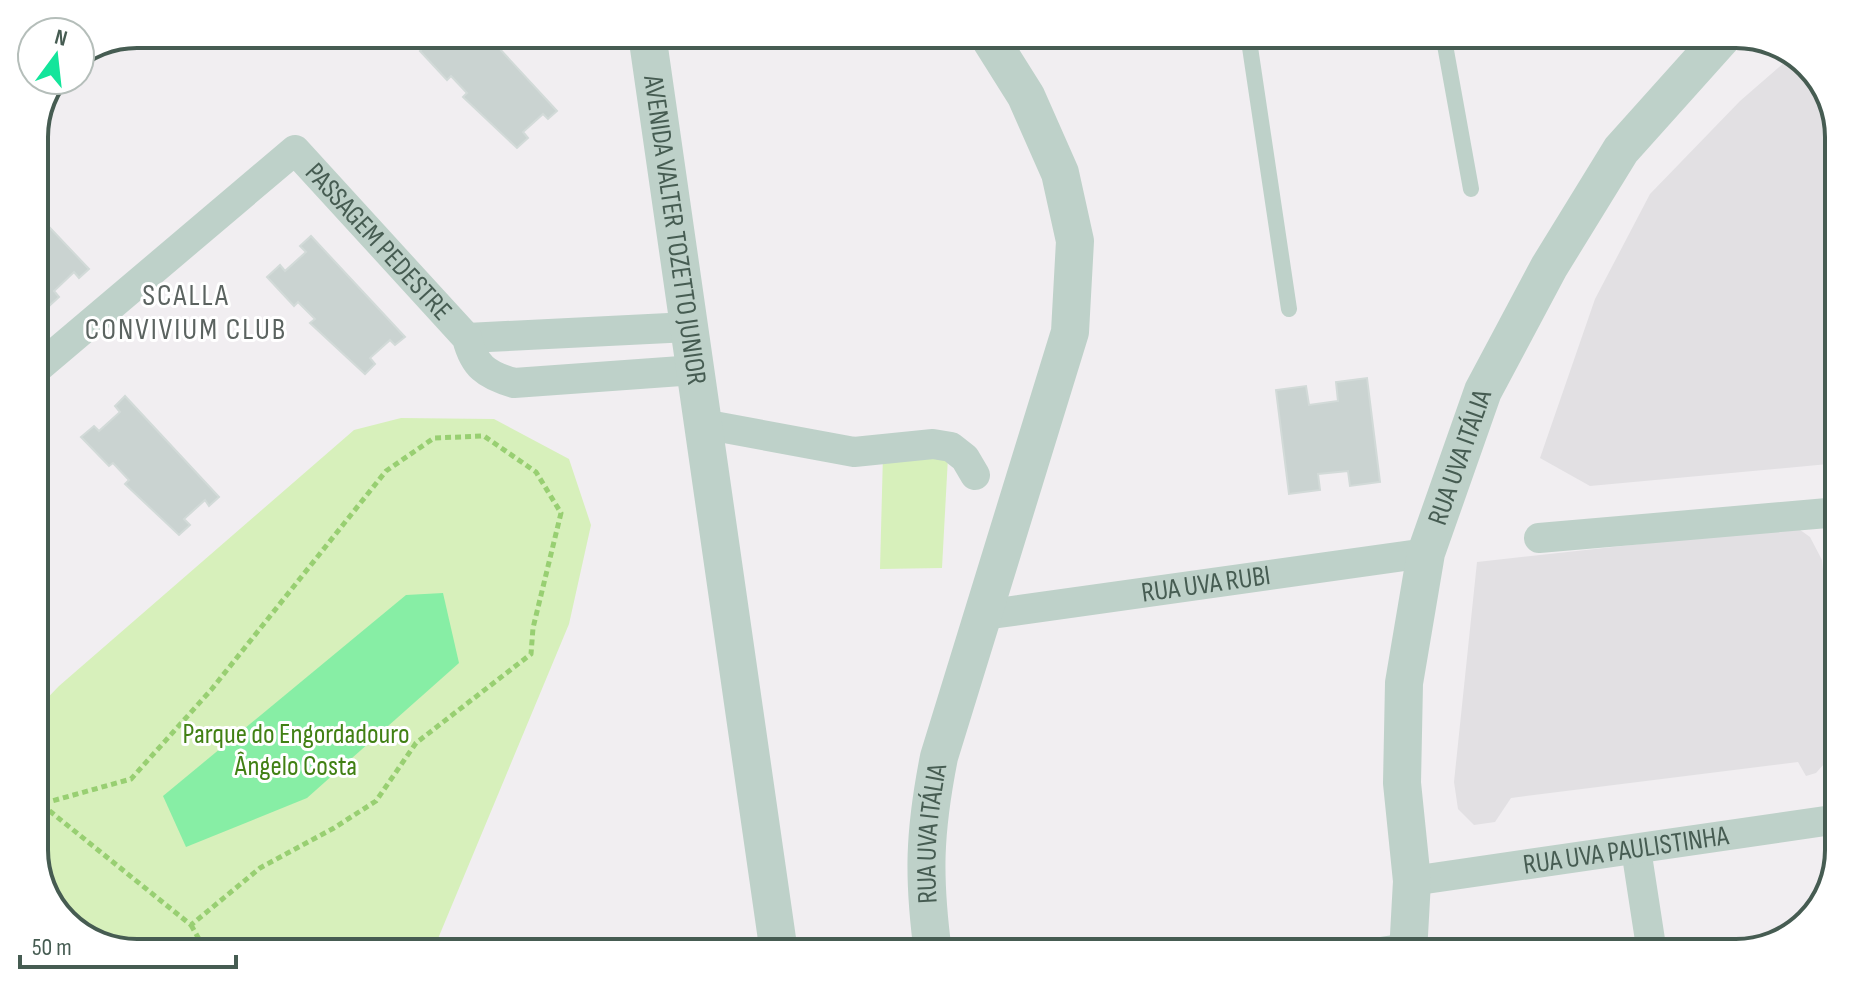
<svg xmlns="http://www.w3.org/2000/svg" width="1873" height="987" font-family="'Sofia Sans Condensed',sans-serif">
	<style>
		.education { fill: #e2e0e3 }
		.green { fill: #d7f0bb }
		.water { fill: #87eea5 }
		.building { fill: #cad3d1; stroke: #d2dad8; stroke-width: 2 }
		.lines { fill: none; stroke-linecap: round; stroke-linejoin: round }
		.path { stroke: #98cf72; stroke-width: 5; stroke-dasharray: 6 4; stroke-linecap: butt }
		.service { stroke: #bed1c9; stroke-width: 16 }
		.minor { stroke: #bed1c9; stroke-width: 30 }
		.tertiary { stroke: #bed1c9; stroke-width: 38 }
		.labels { text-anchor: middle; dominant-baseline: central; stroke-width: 6; stroke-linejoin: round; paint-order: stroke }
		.street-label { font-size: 28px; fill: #465c52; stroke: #fff }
		.park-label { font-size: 28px; fill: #418014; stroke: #fff }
		.neighbourhood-label { font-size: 30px; letter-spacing: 2px; fill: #5b6360; stroke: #fff }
		.rim { fill: none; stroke: #465c52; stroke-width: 4 }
	</style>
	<rect width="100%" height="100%" fill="#f1eef1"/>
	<path class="education" d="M 1793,55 L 1822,80 L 1839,131 L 1839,463 L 1590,486 L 1540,458 L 1595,299 L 1650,194 L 1740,101 Z
		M 1796,527 L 1810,537 L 1822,560 L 1839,730 L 1839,747 L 1816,773 L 1806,776 L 1798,762 L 1511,798 L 1495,822 L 1474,825 L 1458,809 L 1454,782 L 1477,562 Z"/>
	<path class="green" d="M 401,418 L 494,419 L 569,459 L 591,525 L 569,624 L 432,953 L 137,953 L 91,942 L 51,907 L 34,857 L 34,712 L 59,686 L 354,430 Z
		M 883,454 L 948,457 L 942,568 L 880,569 Z"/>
	<path class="water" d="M 443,593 L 459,663 L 307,798 L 186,847 L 163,796 L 406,595 Z"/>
	<path class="building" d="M 449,34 L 486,34 L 557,111 L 548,119 L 543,114 L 523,132 L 528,138 L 517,148 L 463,97 L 467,93 L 451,76 L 447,80 L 420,51 L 432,39 L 437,45 Z
		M 34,211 L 89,269 L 79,278 L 74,272 L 54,291 L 59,297 L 48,307 L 34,291 Z
		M 311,236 L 405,337 L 395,345 L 390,340 L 370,358 L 375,364 L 365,374 L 310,323 L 315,319 L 298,302 L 294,306 L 267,277 L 280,265 L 285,271 L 306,252 L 300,246 Z
		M 1367,378 L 1380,482 L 1350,486 L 1348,471 L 1318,474 L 1320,490 L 1289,494 L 1276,390 L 1306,386 L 1309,405 L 1338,401 L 1336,382 Z
		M 125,396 L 219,497 L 209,506 L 205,500 L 184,519 L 190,525 L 179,535 L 125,484 L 129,480 L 113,463 L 109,466 L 81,437 L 94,426 L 99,431 L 120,412 L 115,406 Z"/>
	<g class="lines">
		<path class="path" d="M 34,806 L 41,804 L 131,779 L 211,690 L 386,471 L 434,438 L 484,436 L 536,472 L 561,513 L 533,628 L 531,654 L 416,743 L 376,801 L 334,828 L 260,868 L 191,925 L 41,804
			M 191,925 L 207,953"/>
		<path class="service" d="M 1248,34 L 1289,309
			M 1443,34 L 1471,189"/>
		<g class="minor">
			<path d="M 467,338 L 689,327"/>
			<path id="s1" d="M 34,371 L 295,150 L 467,338 C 474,366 486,375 514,383 L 695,370"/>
			<path d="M 703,424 L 854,452 L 933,444 L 951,447 L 965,458 L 975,475"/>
			<path d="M 1539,538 L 1839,512"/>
			<path id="s2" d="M 984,615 L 1426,553"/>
			<path d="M 1636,849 L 1652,953"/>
			<path id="s3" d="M 1412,881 L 1839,819"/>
			<path d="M 1374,953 L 1407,948"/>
		</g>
		<g class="tertiary">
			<path id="s4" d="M 647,34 L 779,953"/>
			<path id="s5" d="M 933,953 C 923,877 924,833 939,757 L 1070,332 L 1075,241 L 1060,173 L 1026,96 L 987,34"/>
			<path id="s6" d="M 1408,953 L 1412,881 L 1402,783 L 1404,683 L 1426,553 L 1483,391 L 1549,267 L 1621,150 L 1725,34"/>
		</g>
	</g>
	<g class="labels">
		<g class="street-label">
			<text stroke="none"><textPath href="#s4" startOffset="198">AVENIDA VALTER TOZETTO JUNIOR</textPath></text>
			<text stroke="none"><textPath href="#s1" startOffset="466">PASSAGEM PEDESTRE</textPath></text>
			<text stroke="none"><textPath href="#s6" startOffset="504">RUA UVA ITÁLIA</textPath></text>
			<text stroke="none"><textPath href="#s2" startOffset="224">RUA UVA RUBI</textPath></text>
			<text stroke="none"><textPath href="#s5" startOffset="120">RUA UVA ITÁLIA</textPath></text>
			<text stroke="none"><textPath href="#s3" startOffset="216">RUA UVA PAULISTINHA</textPath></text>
		</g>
		<g class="park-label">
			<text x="296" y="734">Parque do Engordadouro<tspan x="296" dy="32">Ângelo Costa</tspan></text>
		</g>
		<g class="neighbourhood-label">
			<text x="186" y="296">SCALLA<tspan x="186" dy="34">CONVIVIUM CLUB</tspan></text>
		</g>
	</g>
	<path d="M0 0H1873V987H0ZM137 48H1736A89 89 0 0 1 1825 137V850A89 89 0 0 1 1736 939H137A89 89 0 0 1 48 850V137A89 89 0 0 1 137 48Z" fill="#fff" fill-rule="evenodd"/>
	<path class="rim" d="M137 48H1736A89 89 0 0 1 1825 137V850A89 89 0 0 1 1736 939H137A89 89 0 0 1 48 850V137A89 89 0 0 1 137 48Z"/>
	<g transform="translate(56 56) rotate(15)"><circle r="38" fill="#ffffff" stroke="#b5beba" stroke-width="2"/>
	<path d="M0-6L14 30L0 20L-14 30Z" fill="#13e59b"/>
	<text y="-12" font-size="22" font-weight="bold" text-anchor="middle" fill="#465c52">N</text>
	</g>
	<path d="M20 955v12h216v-12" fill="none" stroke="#465c52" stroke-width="4"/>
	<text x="32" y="955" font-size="24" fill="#465c52" stroke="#ffffff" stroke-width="6" paint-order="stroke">50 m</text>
</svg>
